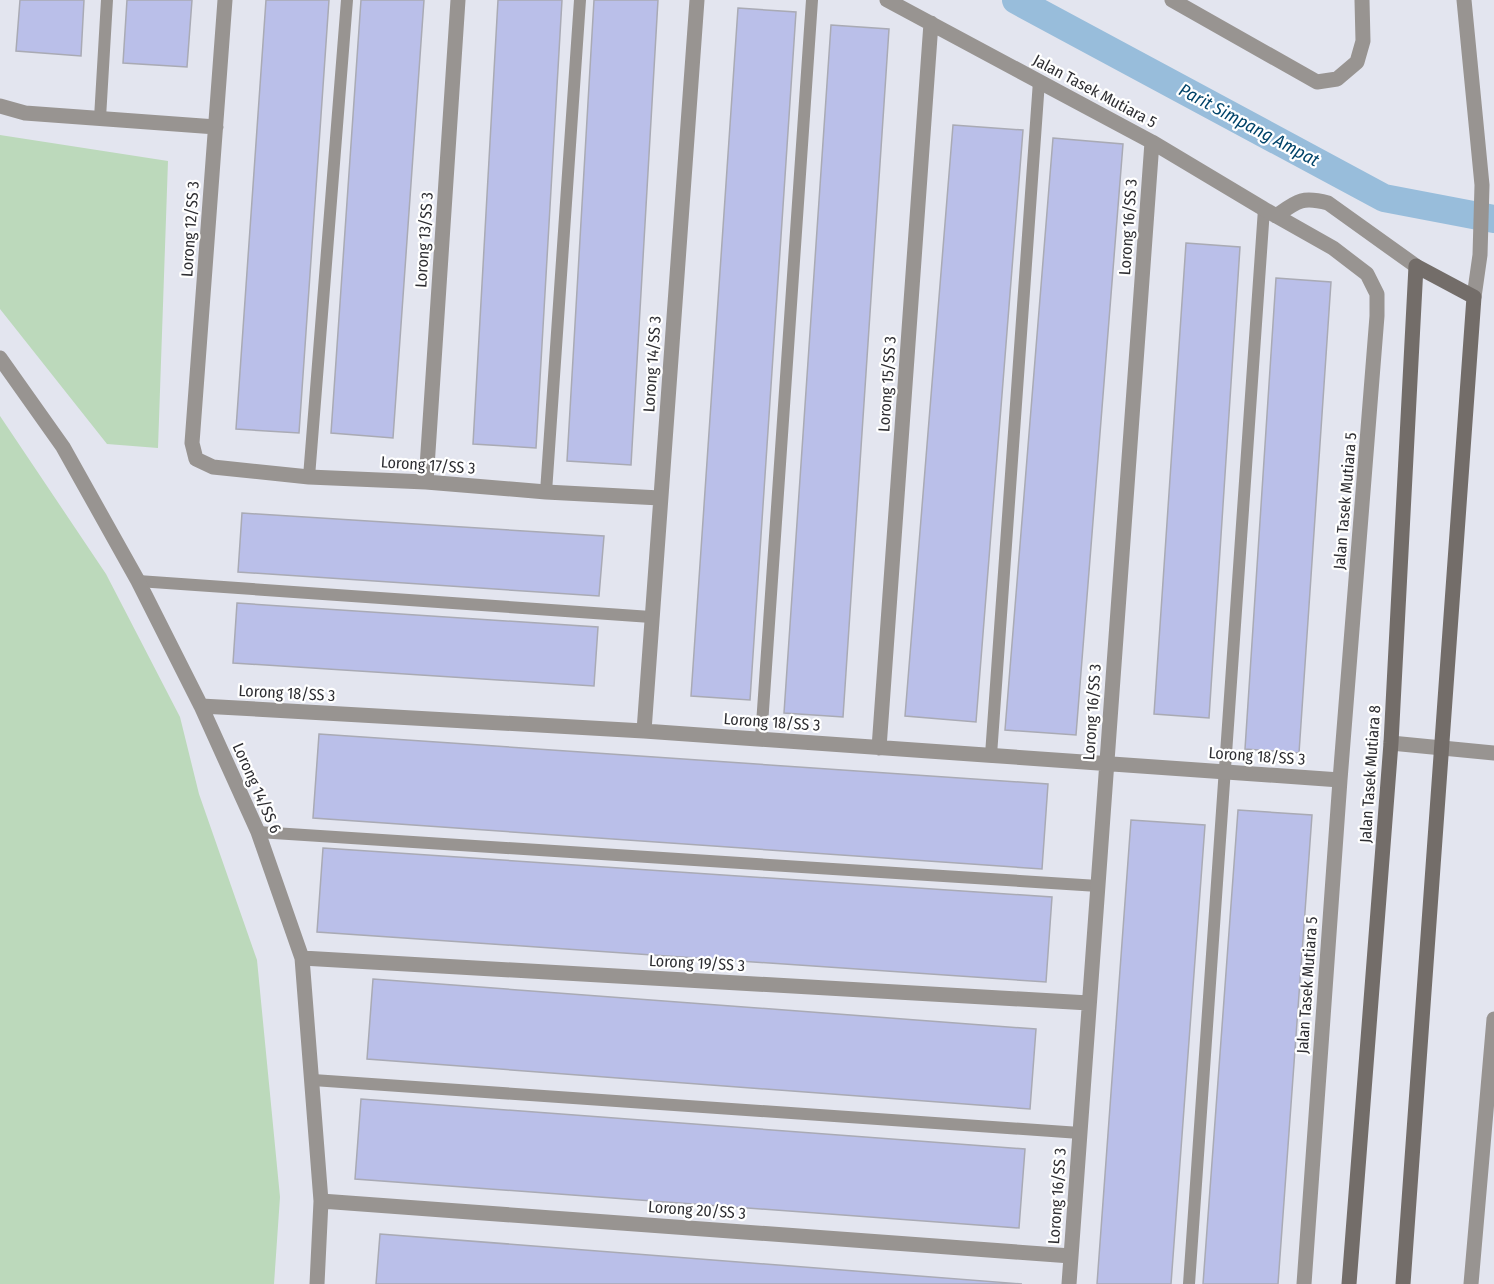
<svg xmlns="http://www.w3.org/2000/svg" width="1494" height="1284" font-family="'Fira Sans Condensed',sans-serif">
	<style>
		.green { fill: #bcd9bb }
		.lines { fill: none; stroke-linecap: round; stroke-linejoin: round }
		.canal { stroke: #98bddb; stroke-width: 28 }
		.building { fill: #babfe9; stroke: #a9aab4; stroke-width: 1.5 }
		.lane { stroke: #989491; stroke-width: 12 }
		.street { stroke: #989491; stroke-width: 15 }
		.secondary { stroke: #736d69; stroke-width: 15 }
		.labels { text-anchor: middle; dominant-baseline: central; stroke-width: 4.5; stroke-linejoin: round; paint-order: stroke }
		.street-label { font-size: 16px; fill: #2d2d31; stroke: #fff }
		.water-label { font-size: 18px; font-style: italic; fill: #004369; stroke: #fff }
	</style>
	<rect width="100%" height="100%" fill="#e3e5ef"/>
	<path class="green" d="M 0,135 L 168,161 L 158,448 L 107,444 L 0,309 Z
		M 0,416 L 106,574 L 180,717 L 199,794 L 257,960 L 280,1197 L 274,1284 L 0,1284 Z"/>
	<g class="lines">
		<path class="canal" d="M 1016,0 L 1384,198 L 1494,219"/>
	</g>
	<path class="building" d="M 20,0 L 84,0 L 81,56 L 16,51 Z
		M 127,0 L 192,0 L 187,67 L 123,63 Z
		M 266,0 L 329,0 L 299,433 L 236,429 Z
		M 361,0 L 424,0 L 393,438 L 331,433 Z
		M 498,0 L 562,0 L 536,448 L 473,444 Z
		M 594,0 L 658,0 L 631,465 L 567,461 Z
		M 738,8 L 796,12 L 750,700 L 691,696 Z
		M 831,25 L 889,29 L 843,717 L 784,713 Z
		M 953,125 L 1023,130 L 976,722 L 905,716 Z
		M 1053,138 L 1123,144 L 1076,735 L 1005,730 Z
		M 1186,243 L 1240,247 L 1209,718 L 1154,714 Z
		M 1276,278 L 1331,282 L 1299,753 L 1245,749 Z
		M 242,513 L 604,536 L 599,596 L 238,572 Z
		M 237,603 L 598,627 L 594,686 L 233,663 Z
		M 319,734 L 1048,784 L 1042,869 L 313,818 Z
		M 1238,810 L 1312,815 L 1278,1284 L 1203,1284 Z
		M 1131,820 L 1205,825 L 1171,1284 L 1097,1284 Z
		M 323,848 L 1052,897 L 1046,982 L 317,932 Z
		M 373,979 L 1036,1029 L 1030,1109 L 367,1059 Z
		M 361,1099 L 1025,1149 L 1019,1228 L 355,1179 Z
		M 380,1234 L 1022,1284 L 376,1284 Z"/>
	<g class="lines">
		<path class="lane" d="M 100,118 L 107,0
			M 309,477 L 347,0
			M 546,492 L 580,0
			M 138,581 L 651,617
			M 761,739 L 812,0
			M 991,755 L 1039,81
			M 258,832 L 1098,886
			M 313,1080 L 1080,1133
			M 1189,1284 L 1264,209"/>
		<path class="street" d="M 225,0 L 192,443 L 196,459 L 213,467 L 309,477 L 426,482 L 546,492 L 660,498
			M 887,0 L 1152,142 L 1264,209 L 1333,248 L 1367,274 L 1377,294 L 1377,316 L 1340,780 L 1304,1284
			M 1172,0 L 1317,82 L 1337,79 L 1357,62 L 1363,41 L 1362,0
			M 1464,0 L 1482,185 L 1480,255 L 1474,297
			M 0,106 L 25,113 L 216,127
			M 1276,216 C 1297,201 1302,196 1328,203 L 1416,266
			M 0,358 L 63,447 L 138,581 L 201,706 L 258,832 L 302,958 L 321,1201 L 317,1284
			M 426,482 L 458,0
			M 201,706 L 644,731 L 1340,780
			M 644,731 L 697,0
			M 1391,743 L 1494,753
			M 879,748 L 931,23
			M 302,958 L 1089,1003
			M 321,1201 L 1071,1256
			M 1069,1284 L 1152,142
			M 1471,1284 L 1494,1019"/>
		<path class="secondary" d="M 1349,1284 L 1391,743 L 1416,266 L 1474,297 L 1403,1284"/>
	</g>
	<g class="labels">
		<g class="street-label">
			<text transform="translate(1095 91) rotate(28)">Jalan Tasek Mutiara 5</text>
			<text transform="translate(1128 227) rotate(-86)">Lorong 16/SS 3</text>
			<text transform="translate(190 229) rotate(-86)">Lorong 12/SS 3</text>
			<text transform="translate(424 240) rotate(-86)">Lorong 13/SS 3</text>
			<text transform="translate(652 364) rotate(-86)">Lorong 14/SS 3</text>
			<text transform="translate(887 384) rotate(-86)">Lorong 15/SS 3</text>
			<text transform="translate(428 465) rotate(4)">Lorong 17/SS 3</text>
			<text transform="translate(1345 501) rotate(-85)">Jalan Tasek Mutiara 5</text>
			<text transform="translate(287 693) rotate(3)">Lorong 18/SS 3</text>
			<text transform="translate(1092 712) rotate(-86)">Lorong 16/SS 3</text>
			<text transform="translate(772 722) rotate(4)">Lorong 18/SS 3</text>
			<text transform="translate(1257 756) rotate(4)">Lorong 18/SS 3</text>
			<text transform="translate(1370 774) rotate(-86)">Jalan Tasek Mutiara 8</text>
			<text transform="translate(257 788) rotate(66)">Lorong 14/SS 6</text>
			<text transform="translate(697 963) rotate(3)">Lorong 19/SS 3</text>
			<text transform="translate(1307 985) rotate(-86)">Jalan Tasek Mutiara 5</text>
			<text transform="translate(1057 1196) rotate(-86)">Lorong 16/SS 3</text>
			<text transform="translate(697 1210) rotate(4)">Lorong 20/SS 3</text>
		</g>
		<g class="water-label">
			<text transform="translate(1249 125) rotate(28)">Parit Simpang Ampat</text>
		</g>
	</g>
</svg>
